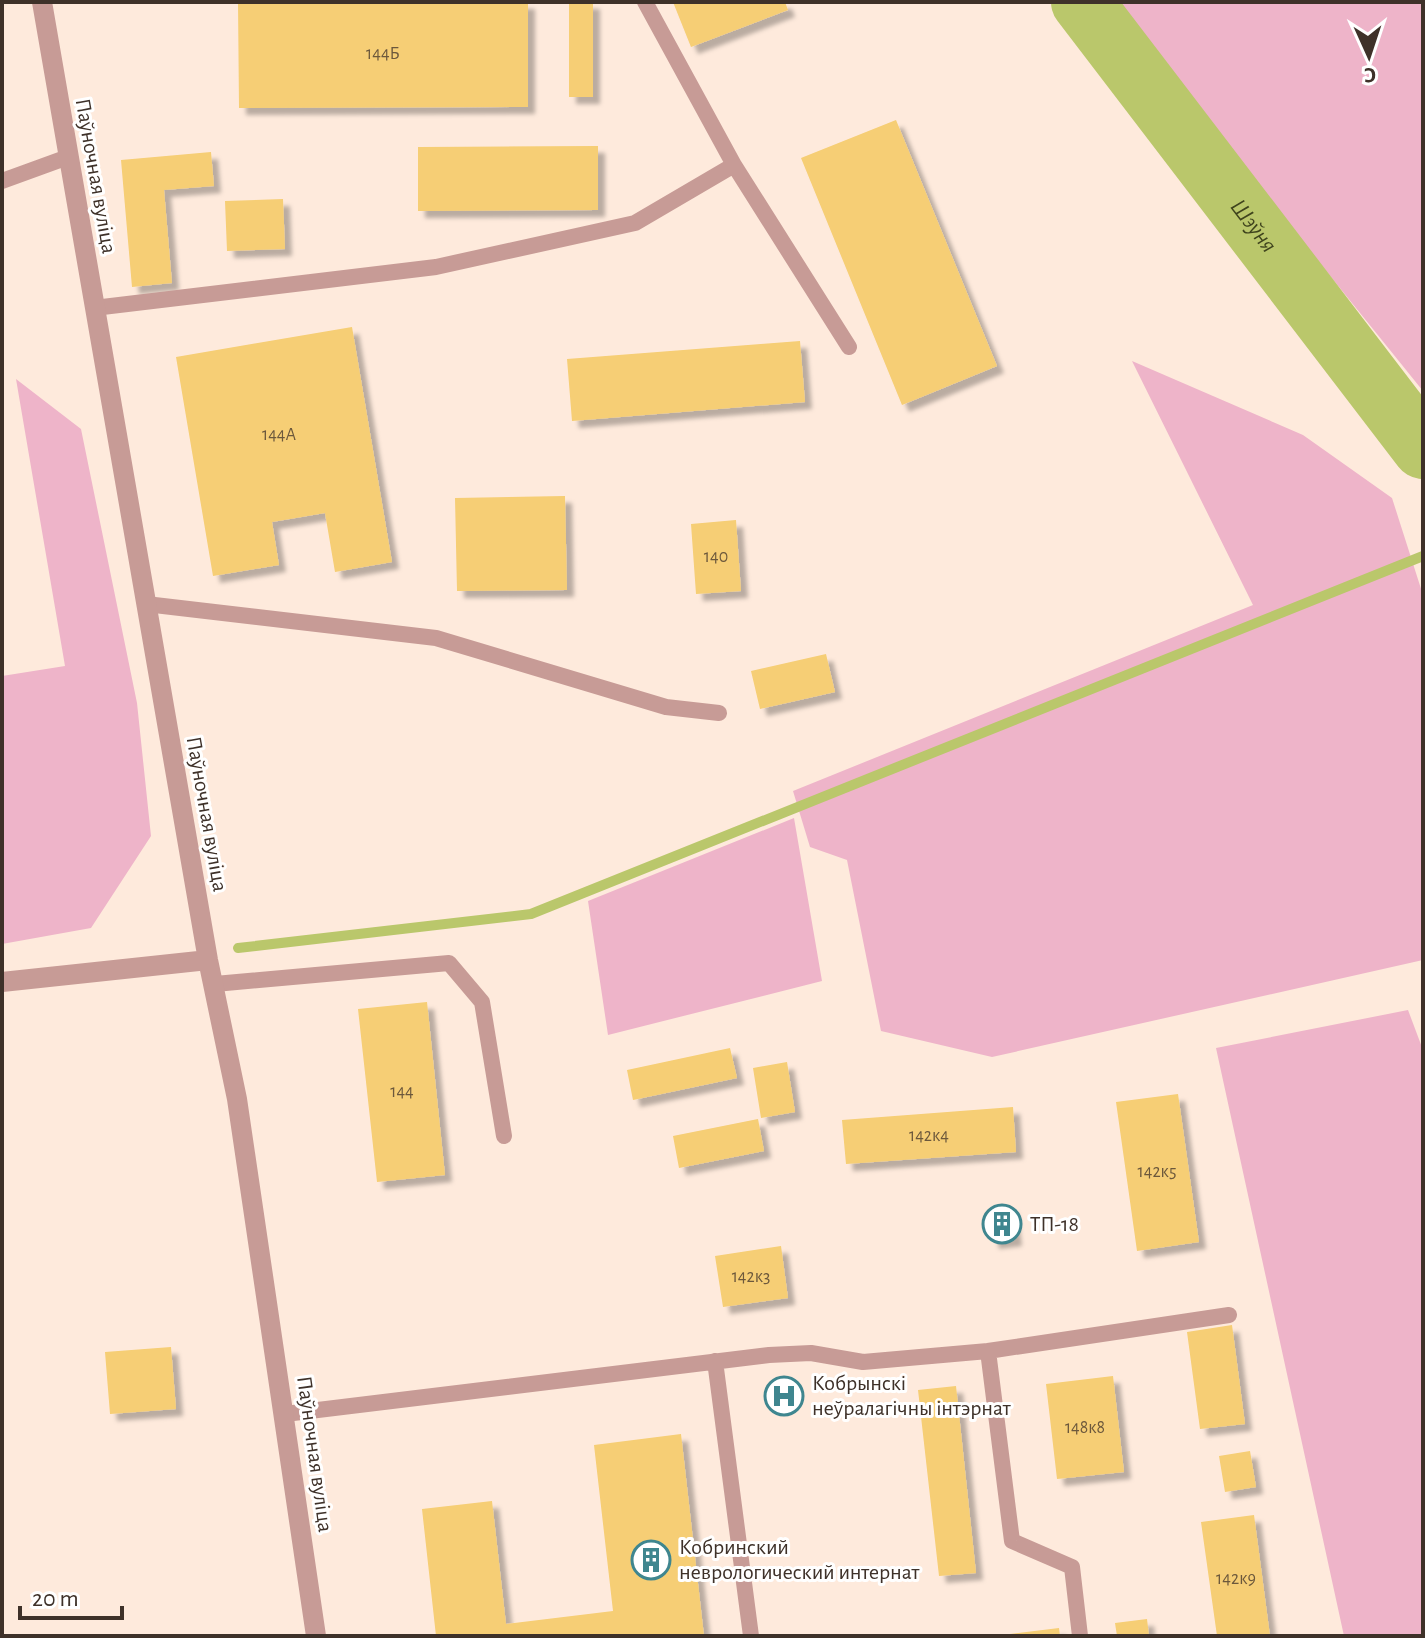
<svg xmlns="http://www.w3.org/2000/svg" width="1425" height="1638" font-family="'Alegreya Sans',sans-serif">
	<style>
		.green { fill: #eeb4c9 }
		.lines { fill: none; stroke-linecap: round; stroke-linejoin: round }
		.stream { stroke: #bac76b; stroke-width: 10 }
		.river { stroke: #bac76b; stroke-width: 62 }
		.building { fill: #f6ce74; filter: url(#shadow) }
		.lane { stroke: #c79b96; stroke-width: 16 }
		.street { stroke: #c79b96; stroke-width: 20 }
		.labels { text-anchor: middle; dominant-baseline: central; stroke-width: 6; stroke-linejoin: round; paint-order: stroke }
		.number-label { font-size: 18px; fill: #6c583c }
		.street-label { font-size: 22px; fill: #3e3129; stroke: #fff }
		.poi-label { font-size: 22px; fill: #3e3129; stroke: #fff; text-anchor: start }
		.water-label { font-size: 24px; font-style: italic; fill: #3f441d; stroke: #fff }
	</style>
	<defs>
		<filter id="shadow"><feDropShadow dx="7" dy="7" stdDeviation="2" flood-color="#0004"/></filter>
	</defs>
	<rect width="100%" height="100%" fill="#feeadc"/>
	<path class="green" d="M 1109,2 L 1423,2 L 1423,391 Z
		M 1132,361 L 1303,435 L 1392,498 L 1423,595 L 1423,960 L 992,1057 L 881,1031 L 847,860 L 810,847 L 793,791 L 1253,605 Z
		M 16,379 L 81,429 L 137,703 L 151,836 L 91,928 L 2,944 L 2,676 L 65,666 Z
		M 794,818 L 822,981 L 608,1035 L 588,901 Z
		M 1408,1010 L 1423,1050 L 1423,1636 L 1344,1636 L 1216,1048 Z"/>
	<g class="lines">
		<path class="stream" d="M 238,948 L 531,914 L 1423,556"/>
		<path class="river" id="s1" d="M 1082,2 L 1423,448"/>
	</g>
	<path class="building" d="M 238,2 L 528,2 L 528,107 L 239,108 Z
		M 569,2 L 593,2 L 593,97 L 569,97 Z
		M 673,2 L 785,2 L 788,10 L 691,47 Z
		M 896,120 L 997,366 L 902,405 L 801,158 Z
		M 598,146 L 598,210 L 418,211 L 418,147 Z
		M 211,152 L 214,186 L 164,190 L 172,283 L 132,287 L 121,160 Z
		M 283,199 L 285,249 L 227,251 L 225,201 Z
		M 352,327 L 392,562 L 335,572 L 325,513 L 272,522 L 279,565 L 213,576 L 176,357 Z
		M 800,341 L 805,402 L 572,421 L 567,359 Z
		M 565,496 L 567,590 L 457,591 L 455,498 Z
		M 736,520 L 741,591 L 696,594 L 691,524 Z
		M 826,654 L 835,692 L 760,709 L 751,671 Z
		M 427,1002 L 445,1175 L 377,1182 L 358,1009 Z
		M 730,1048 L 737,1078 L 633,1100 L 627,1070 Z
		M 787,1062 L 795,1112 L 761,1118 L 753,1068 Z
		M 1178,1094 L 1199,1242 L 1137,1251 L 1116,1102 Z
		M 1013,1107 L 1016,1152 L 846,1164 L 842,1120 Z
		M 758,1119 L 764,1151 L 679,1168 L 673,1136 Z
		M 1011,1206 L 1015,1239 L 992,1242 L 988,1209 Z
		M 781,1246 L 788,1298 L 723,1307 L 715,1256 Z
		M 1232,1325 L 1245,1424 L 1200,1429 L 1187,1332 Z
		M 171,1347 L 176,1409 L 110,1414 L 105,1352 Z
		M 1113,1376 L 1124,1472 L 1057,1479 L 1046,1384 Z
		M 956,1386 L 976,1573 L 939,1576 L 918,1390 Z
		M 681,1434 L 704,1636 L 436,1636 L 422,1509 L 492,1501 L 506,1624 L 613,1611 L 594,1445 Z
		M 1250,1451 L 1256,1487 L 1225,1492 L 1219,1456 Z
		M 1254,1515 L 1270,1636 L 1217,1636 L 1201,1522 Z
		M 1147,1619 L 1149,1636 L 1117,1636 L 1115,1623 Z
		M 1059,1628 L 1060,1636 L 1011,1636 L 1010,1634 Z"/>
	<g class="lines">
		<path class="lane" d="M 734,165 L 849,347
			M 2,181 L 68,157
			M 94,308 L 436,267 L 635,223 L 734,165 L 645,2
			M 146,604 L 436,638 L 666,707 L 719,713
			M 215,984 L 449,963 L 482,1002 L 504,1136
			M 988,1351 L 1229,1315
			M 715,1361 L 751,1636
			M 285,1414 L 769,1355 L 811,1353 L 863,1362 L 988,1351 L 1012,1541 L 1072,1567 L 1080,1636"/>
		<path class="street" d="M 42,2 L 208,960 L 237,1099 L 316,1636
			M 2,982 L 208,960"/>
	</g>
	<defs>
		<symbol id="building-ring" viewBox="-11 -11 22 22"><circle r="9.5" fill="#fff" stroke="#3f868f" stroke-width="1.5"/><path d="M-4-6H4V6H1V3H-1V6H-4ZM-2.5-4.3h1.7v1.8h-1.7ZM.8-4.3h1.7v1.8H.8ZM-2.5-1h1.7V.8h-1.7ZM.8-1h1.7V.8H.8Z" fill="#3f868f"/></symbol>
		<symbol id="hospital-ring" viewBox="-11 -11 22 22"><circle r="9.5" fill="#fff" stroke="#3f868f" stroke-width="1.5"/><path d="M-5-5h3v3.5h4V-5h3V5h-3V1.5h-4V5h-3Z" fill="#3f868f"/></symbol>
	</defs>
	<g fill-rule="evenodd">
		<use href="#building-ring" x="980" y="1202" width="44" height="44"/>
		<use href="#hospital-ring" x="762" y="1374" width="44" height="44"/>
		<use href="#building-ring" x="629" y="1538" width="44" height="44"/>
	</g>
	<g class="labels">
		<g class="number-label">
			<text x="383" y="54">144Б</text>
			<text x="279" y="435">144А</text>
			<text x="716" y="557">140</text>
			<text x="402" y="1092">144</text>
			<text x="929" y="1136">142к4</text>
			<text x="1157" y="1172">142к5</text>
			<text x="751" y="1277">142к3</text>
			<text x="1085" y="1428">148к8</text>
			<text x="1236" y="1579">142к9</text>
		</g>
		<g class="street-label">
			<text transform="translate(96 176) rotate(80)">Паўночная вуліца</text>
			<text transform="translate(207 814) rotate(80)">Паўночная вуліца</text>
			<text transform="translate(315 1454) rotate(82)">Паўночная вуліца</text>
		</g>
		<g class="poi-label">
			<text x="1030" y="1224">ТП-18</text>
			<text x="812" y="1383">Кобрынскі<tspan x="812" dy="25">неўралагічны інтэрнат</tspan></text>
			<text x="679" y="1547">Кобринский<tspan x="679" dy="25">неврологический интернат</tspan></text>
		</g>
		<g class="water-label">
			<text stroke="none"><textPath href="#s1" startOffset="282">Шэўня</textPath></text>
		</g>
	</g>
	<rect width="1425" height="1638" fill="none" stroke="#3e3129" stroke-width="8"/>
	<g transform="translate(1369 56) rotate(177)" stroke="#ffffff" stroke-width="6" paint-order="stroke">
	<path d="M0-6L14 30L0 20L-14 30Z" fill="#3e3129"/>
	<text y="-12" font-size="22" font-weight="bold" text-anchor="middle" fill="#3e3129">С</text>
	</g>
	<path d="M20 1606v12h102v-12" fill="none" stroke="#3e3129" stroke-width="4"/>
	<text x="32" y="1606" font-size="24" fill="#3e3129" stroke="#ffffff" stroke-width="6" paint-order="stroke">20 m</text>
</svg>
